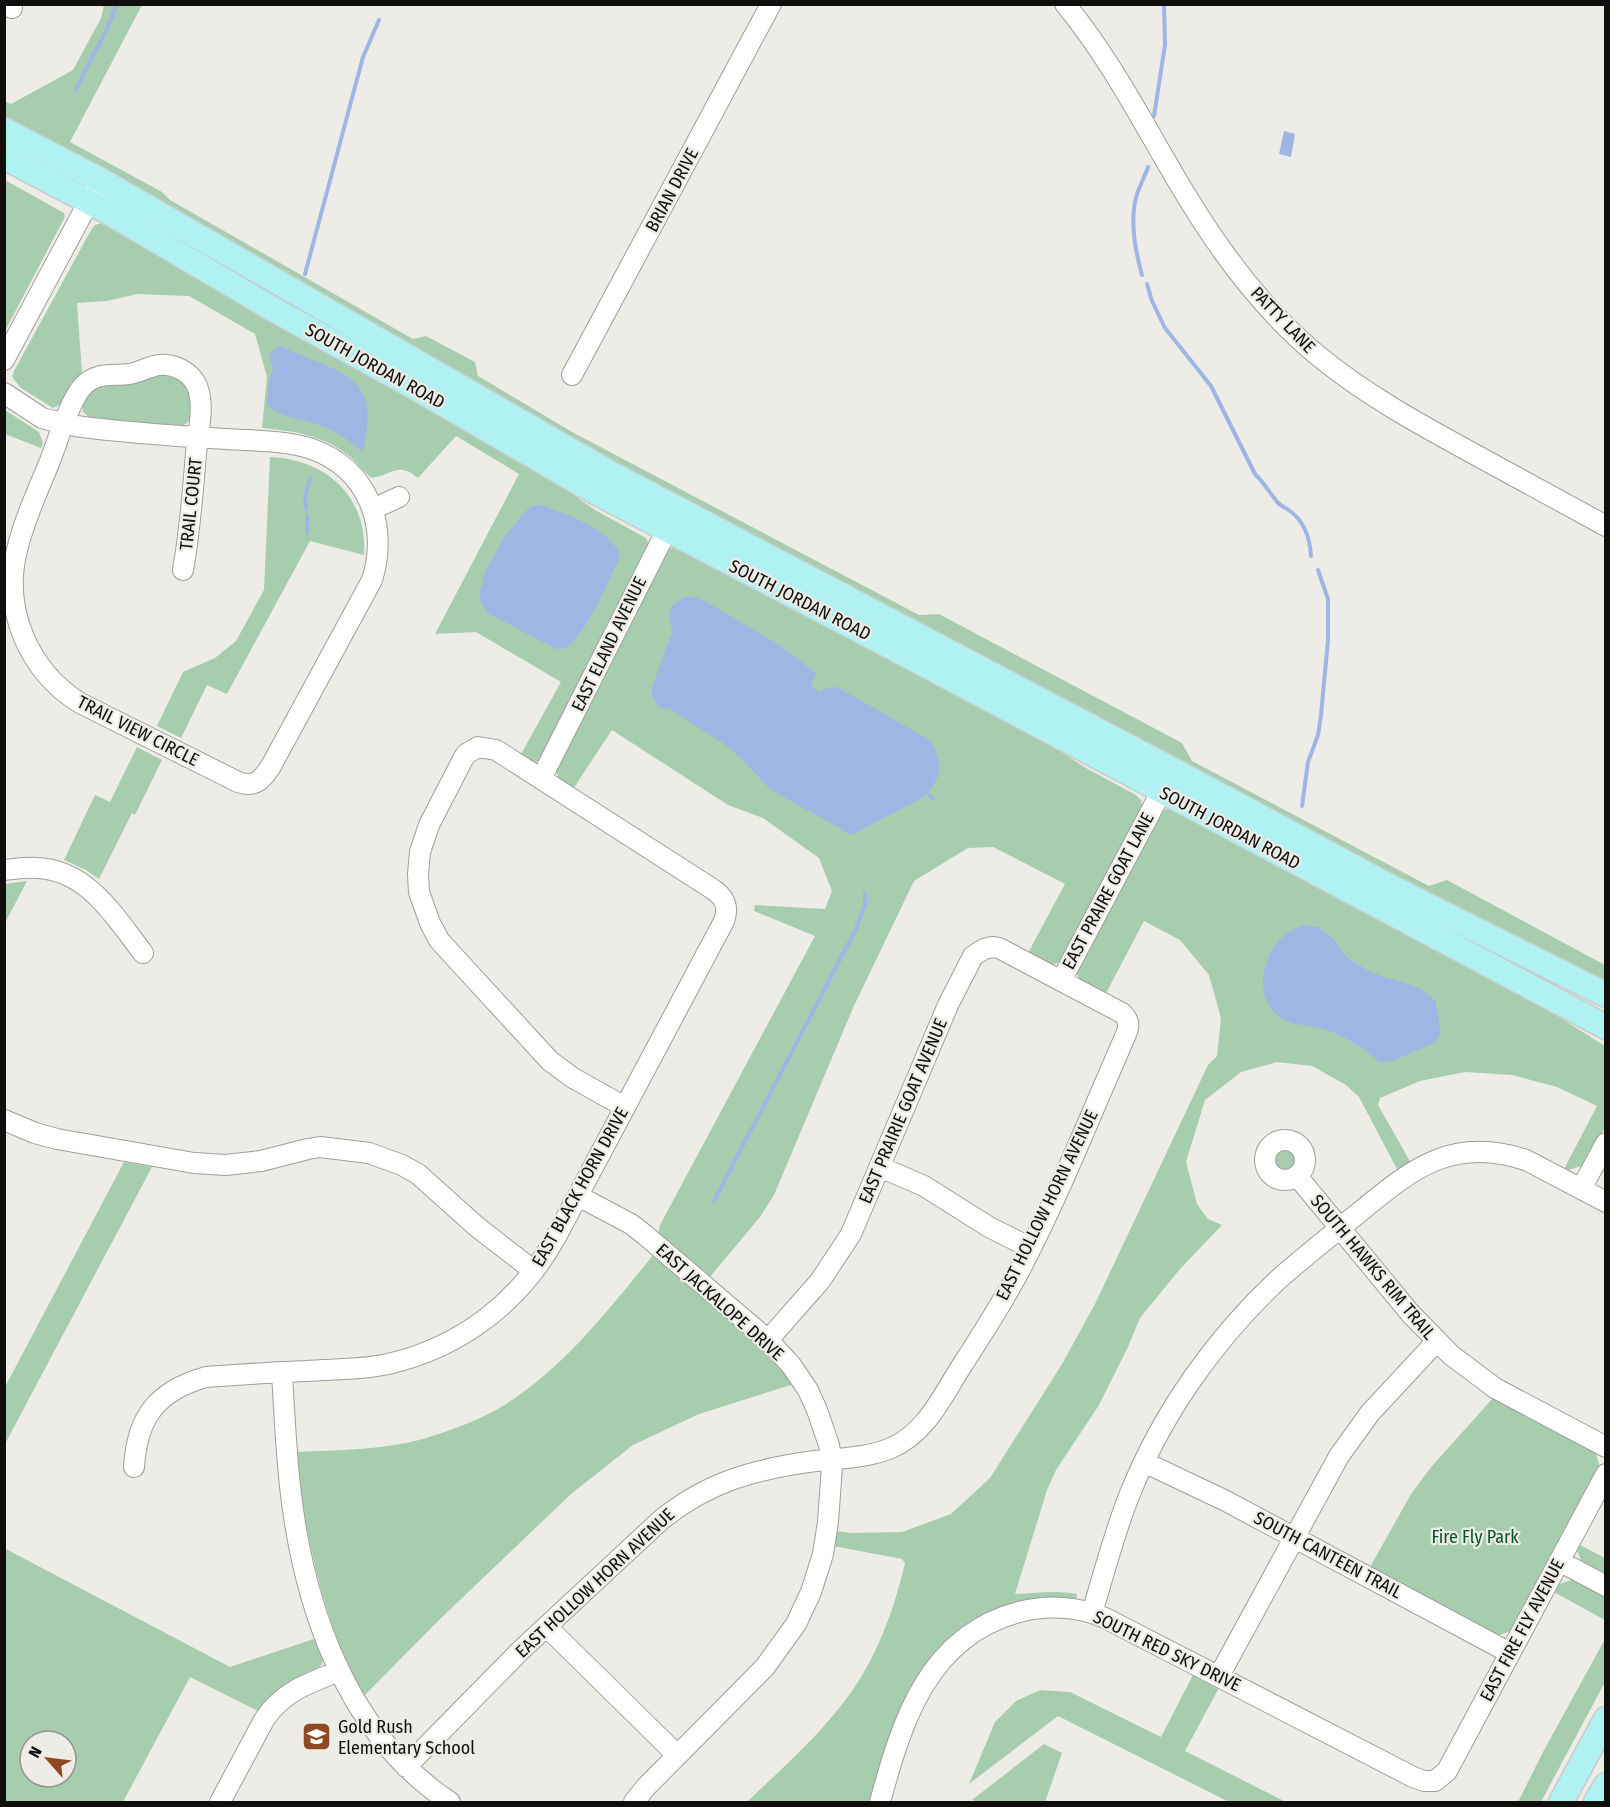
<svg xmlns="http://www.w3.org/2000/svg" width="1610" height="1807" font-family="'Fira Sans Condensed',sans-serif">
	<style>
		.green { fill: #a7cdaf; fill-rule: evenodd }
		.water { fill: #9fb6e4 }
		.lines { fill: none; stroke-linecap: round; stroke-linejoin: round }
		.stream { stroke: #9fb6e4; stroke-width: 4 }
		.minor-casing { stroke: #a09e9a; stroke-width: 22 }
		.major-casing { stroke: #cacaca; stroke-width: 27 }
		.minor { stroke: #fff; stroke-width: 20 }
		.major { stroke: #b0f1f2; stroke-width: 24 }
		.labels { text-anchor: middle; dominant-baseline: central; stroke-width: 4.5; stroke-linejoin: round; paint-order: stroke }
		.street-label { font-size: 18px; fill: #100f0e; stroke: #eeece7 }
		.park-label { font-size: 18px; fill: #055427; stroke: #eeece7 }
		.poi-label { font-size: 18px; fill: #100f0e; stroke: #eeece7; text-anchor: start }
	</style>
	<rect width="100%" height="100%" fill="#eeece7"/>
	<path class="green" d="M 104,5 L 142,5 L 70,142 L 162,192 L 170,200 L 413,339 L 426,336 L 475,362 L 478,376 L 572,432 L 919,615 L 939,614 L 1182,743 L 1192,761 L 1429,886 L 1447,880 L 1605,965 L 1605,985 L 1426,897 L 655,489 L 5,121 L 4,101 L 11,104 L 73,70 L 101,18 Z
		M 5,180 L 64,213 L 65,217 L 5,331 Z
		M 106,222 L 527,462 L 595,510 L 646,538 L 649,545 L 541,760 L 533,763 L 520,756 L 561,682 L 476,632 L 435,634 L 519,474 L 456,436 L 418,478 C 398,461 392,475 372,478 C 363,472 357,462 348,455 C 322,435 294,431 262,428 L 267,377 L 255,334 L 189,296 L 137,294 L 107,301 L 77,303 L 82,373 L 71,383 L 61,404 L 53,408 L 21,388 L 12,377 L 14,371 L 91,230 L 95,225 Z
		M 159,373 C 165,374 173,374 178,378 C 193,387 202,419 181,426 L 90,418 L 83,412 C 77,380 138,377 159,373 Z
		M 5,410 L 39,432 L 43,443 L 41,448 L 5,434 Z
		M 270,457 C 326,459 368,497 364,555 L 310,541 L 227,694 L 207,685 L 181,738 L 157,726 L 183,672 L 215,658 L 236,641 L 264,590 Z
		M 676,547 L 1046,742 L 1086,768 L 1136,795 L 1141,800 L 1143,810 L 1062,961 L 1052,965 L 1028,953 L 1065,884 L 993,847 L 968,848 L 914,881 L 853,1008 L 774,1195 L 760,1217 L 709,1278 L 658,1234 L 660,1225 L 815,936 L 754,911 L 755,905 L 825,909 L 832,891 L 819,858 L 763,818 L 728,805 L 612,730 L 573,789 C 562,783 558,780 555,768 L 665,550 Z
		M 137,747 L 162,760 L 135,815 L 132,813 L 99,879 L 86,870 L 64,860 L 95,795 L 110,802 Z
		M 1169,808 L 1524,995 L 1605,1046 L 1605,1127 L 1585,1165 L 1565,1171 L 1563,1171 L 1597,1106 L 1557,1087 L 1512,1075 L 1465,1072 L 1420,1081 L 1380,1098 L 1378,1105 L 1411,1163 L 1398,1171 L 1359,1097 L 1346,1085 L 1312,1066 L 1277,1062 L 1241,1072 L 1205,1100 L 1186,1162 L 1197,1204 L 1208,1219 L 1222,1225 L 1180,1269 L 1140,1318 L 1127,1349 L 1099,1405 L 1056,1470 L 1047,1490 L 1015,1594 C 1038,1593 1054,1590 1077,1594 L 1076,1602 C 1056,1603 1032,1600 1012,1605 C 916,1628 900,1722 872,1802 L 747,1802 C 776,1774 810,1744 835,1713 C 872,1670 892,1618 905,1563 L 902,1559 L 833,1546 L 836,1531 L 851,1533 L 902,1532 L 951,1514 L 990,1478 L 1062,1364 L 1095,1304 L 1208,1065 L 1217,1056 L 1221,1018 L 1209,975 L 1180,940 L 1144,921 L 1105,995 L 1081,982 L 1075,970 L 1162,811 Z
		M 27,881 L 5,923 L 5,884 Z
		M1270 1160a15 15 0 1 1 30 0a15 15 0 1 1-30 0Z
		M 124,1162 L 152,1167 L 5,1444 L 5,1387 Z
		M 654,1254 L 771,1356 L 794,1384 L 699,1414 L 633,1445 L 571,1494 L 438,1621 L 362,1698 C 324,1619 305,1538 295,1452 C 338,1450 382,1450 423,1439 C 449,1431 480,1420 503,1406 C 565,1367 609,1309 654,1254 Z
		M 1494,1397 L 1595,1451 L 1600,1467 L 1512,1631 L 1496,1636 L 1369,1569 L 1411,1494 L 1432,1466 Z
		M 1578,1544 L 1605,1558 L 1605,1579 L 1583,1566 L 1576,1547 Z
		M 4,1548 L 230,1667 L 317,1638 L 324,1659 L 319,1669 L 260,1712 L 190,1677 L 123,1802 L 5,1802 ZM 30,1741 L 66,1741 L 66,1777 L 30,1777 Z
		M 1576,1579 L 1605,1595 L 1605,1620 L 1552,1591 L 1556,1585 Z
		M 1605,1639 L 1605,1682 L 1541,1802 L 1518,1802 L 1543,1752 Z
		M 1194,1673 L 1220,1686 L 1185,1751 L 1286,1802 L 1229,1802 L 1058,1716 L 969,1784 L 995,1722 L 1016,1701 L 1040,1690 L 1070,1692 L 1161,1737 Z
		M 1044,1744 L 1062,1753 L 1045,1802 L 979,1802 L 972,1800 Z"/>
	<path class="water" d="M 1284,131 L 1295,134 L 1291,157 L 1279,154 Z
		M 280,345 C 308,362 362,369 367,406 C 369,419 366,434 364,448 L 361,451 C 350,441 339,433 325,427 C 305,419 284,420 267,405 L 269,379 L 273,370 L 269,355 Z
		M 541,505 C 564,513 616,531 620,557 C 610,577 584,640 565,648 C 563,649 558,649 556,649 L 486,612 L 479,596 L 485,572 L 505,536 L 526,511 L 532,506 Z
		M 690,596 L 705,601 L 784,648 L 816,673 L 811,686 L 819,692 L 827,688 L 837,687 L 930,740 C 945,764 942,779 922,798 L 851,835 L 770,789 L 743,760 L 724,744 L 670,709 L 659,707 L 652,697 L 652,687 L 672,632 L 669,615 L 672,606 L 681,599 Z
		M 1303,925 L 1319,927 L 1333,939 L 1348,958 L 1370,972 L 1419,988 L 1435,1000 L 1441,1032 L 1436,1042 L 1395,1060 L 1381,1063 C 1364,1049 1347,1037 1326,1030 C 1310,1024 1291,1027 1277,1015 C 1254,994 1262,956 1283,937 C 1288,932 1296,928 1303,925 Z"/>
	<g class="lines">
		<path class="stream" d="M 76,90 C 88,61 108,35 116,4
			M 1154,116 L 1165,45 L 1164,4
			M 305,274 L 363,57 L 379,20
			M 1142,275 C 1135,250 1129,220 1137,194 C 1140,185 1145,176 1148,167
			M 1147,284 L 1152,301 L 1165,328 L 1211,386 L 1255,474 C 1264,483 1270,493 1278,503 C 1281,506 1286,508 1290,511 C 1305,522 1310,538 1311,556
			M 306,509 L 305,496 L 310,479
			M 307,533 L 307,516
			M 924,791 L 933,798
			M 1302,806 L 1308,762 L 1318,735 L 1321,715 L 1328,640 L 1328,599 L 1318,570
			M 714,1201 L 856,929 L 865,905 L 865,893"/>
		<defs>
			<path id="minor" d="M 10,4 L 12,8
				M 1065,4 C 1127,79 1165,171 1222,250 C 1249,288 1280,324 1316,354 C 1364,394 1419,424 1474,454 C 1518,478 1562,502 1606,526
				M 4,360 L 95,190
				M 572,375 L 771,4
				M 4,393 L 42,418 C 53,421 64,423 76,426 C 125,433 176,436 226,439 C 254,441 285,440 312,449 C 368,469 389,526 372,580 L 271,766 C 262,780 255,788 238,782 L 80,703 C 29,671 2,610 17,550 C 24,520 38,490 50,461 C 58,440 69,402 83,386 C 96,372 111,376 129,374 C 139,373 149,366 159,365 C 174,363 191,372 197,386 C 205,405 198,433 196,453 C 193,492 190,531 183,570
				M 373,509 L 399,497
				M 541,779 L 674,516
				M 4,870 C 15,869 26,867 37,868 C 88,870 115,917 143,953
				M 1061,981 L 1168,779
				M 4,1120 L 35,1133 L 57,1139 L 194,1163 L 226,1165 L 261,1161 L 308,1149 L 320,1147 L 369,1153 L 402,1165 L 418,1174 L 476,1226 L 534,1271
				M1265 1160a20 20 0 1 1 40 0a20 20 0 1 1-40 0Z
				M 880,1167 L 924,1186 L 989,1227 L 1031,1248
				M 1297,1176 L 1410,1313 L 1451,1355 L 1495,1388 L 1606,1447
				M 1581,1189 L 1606,1143
				M 578,1196 L 631,1224 L 645,1235 L 768,1340 L 791,1365 L 808,1390 L 817,1410 L 829,1445 L 832,1466 L 828,1522 L 823,1554 L 811,1592 L 796,1624 L 765,1667 L 646,1787 L 634,1802
				M 282,1372 C 284,1410 286,1449 290,1486 C 303,1605 346,1734 450,1802
				M 1144,1462 L 1226,1501 L 1510,1653
				M 134,1467 C 137,1417 157,1391 206,1377 C 239,1375 273,1372 306,1371 C 333,1369 361,1370 388,1364 C 462,1347 521,1301 557,1235 L 724,921 C 729,907 725,898 714,890 L 496,750 L 478,747 L 466,754 L 462,761 L 429,825 L 420,852 L 418,874 L 419,892 L 430,923 L 439,940 L 448,950 L 550,1061 L 573,1078 L 625,1107
				M 1559,1561 L 1606,1586
				M 1092,1613 C 1104,1573 1114,1534 1129,1496 C 1162,1413 1216,1337 1281,1277 C 1304,1257 1328,1238 1351,1219 C 1408,1173 1448,1134 1526,1160 L 1606,1202
				M 547,1627 L 677,1755
				M 1219,1676 L 1339,1456 L 1370,1413 L 1436,1342
				M 406,1767 L 520,1651 L 661,1520 C 709,1481 756,1469 815,1461 C 840,1458 868,1458 891,1448 C 925,1434 942,1397 961,1367 C 983,1333 1005,1299 1024,1262 C 1061,1190 1091,1114 1124,1039 C 1129,1028 1131,1022 1122,1013 L 999,948 L 992,947 L 984,949 L 973,956 L 970,962 L 948,1005 L 851,1234 L 820,1281 L 768,1340
				M 220,1802 L 264,1720 C 282,1692 309,1683 339,1671
				M 880,1802 C 902,1721 928,1636 1019,1612 C 1046,1605 1079,1606 1105,1618 L 1413,1777 L 1424,1781 L 1435,1781 L 1447,1771 L 1606,1474"/>
			<path id="major" d="M 4,130 L 100,180 L 608,472 L 1173,770 L 1387,885 L 1606,995
				M 4,157 L 110,213 L 271,308 L 416,388 L 597,493 L 903,653 L 1606,1027
				M 1561,1802 L 1606,1719
				M 1596,1802 L 1606,1785"/>
		</defs>
		<use href="#minor" class="minor-casing"/>
		<use href="#major" class="major-casing"/>
		<use href="#minor" class="minor"/>
		<use href="#major" class="major"/>
	</g>
	<defs>
		<symbol id="school-square" viewBox="-11 -11 22 22"><rect x="-9" y="-9" width="18" height="18" rx="4" fill="#904a23" stroke="#eeece7"/><path d="M0-5L7-2L0 1L-7-2ZM-4 1L0 2.5L4 1V4Q0 6-4 4Z" fill="#fff"/></symbol>
	</defs>
	<g fill-rule="evenodd">
		<use href="#school-square" x="300" y="1720" width="33" height="33"/>
	</g>
	<g class="labels">
		<g class="street-label">
			<text transform="translate(672 190) rotate(-62)">BRIAN DRIVE</text>
			<text transform="translate(1283 320) rotate(46)">PATTY LANE</text>
			<text transform="translate(375 366) rotate(29)">SOUTH JORDAN ROAD</text>
			<text transform="translate(191 504) rotate(-84)">TRAIL COURT</text>
			<text transform="translate(800 600) rotate(27)">SOUTH JORDAN ROAD</text>
			<text transform="translate(609 644) rotate(-64)">EAST ELAND AVENUE</text>
			<text transform="translate(138 731) rotate(27)">TRAIL VIEW CIRCLE</text>
			<text transform="translate(1230 828) rotate(28)">SOUTH JORDAN ROAD</text>
			<text transform="translate(1108 891) rotate(-62)">EAST PRAIRE GOAT LANE</text>
			<text transform="translate(903 1111) rotate(-67)">EAST PRAIRIE GOAT AVENUE</text>
			<text transform="translate(580 1187) rotate(-61)">EAST BLACK HORN DRIVE</text>
			<text transform="translate(1047 1205) rotate(-64)">EAST HOLLOW HORN AVENUE</text>
			<text transform="translate(1373 1267) rotate(50)">SOUTH HAWKS RIM TRAIL</text>
			<text transform="translate(720 1302) rotate(42)">EAST JACKALOPE DRIVE</text>
			<text transform="translate(1328 1555) rotate(28)">SOUTH CANTEEN TRAIL</text>
			<text transform="translate(595 1583) rotate(-43)">EAST HOLLOW HORN AVENUE</text>
			<text transform="translate(1522 1630) rotate(-62)">EAST FIRE FLY AVENUE</text>
			<text transform="translate(1167 1651) rotate(26)">SOUTH RED SKY DRIVE</text>
		</g>
		<g class="park-label">
			<text x="1475" y="1537">Fire Fly Park</text>
		</g>
		<g class="poi-label">
			<text x="338" y="1727">Gold Rush<tspan x="338" dy="21">Elementary School</tspan></text>
		</g>
	</g>
	<rect width="1610" height="1807" fill="none" stroke="#100f0e" stroke-width="12"/>
	<g transform="translate(48 1759) rotate(298)"><circle r="28" fill="#eeece7" stroke="#959490" stroke-width="1.5"/>
	<path d="M0-4.5L10 22L0 15L-10 22Z" fill="#904a23"/>
	<text y="-9" font-size="16" font-weight="bold" text-anchor="middle" fill="#100f0e">N</text>
	</g>
</svg>
